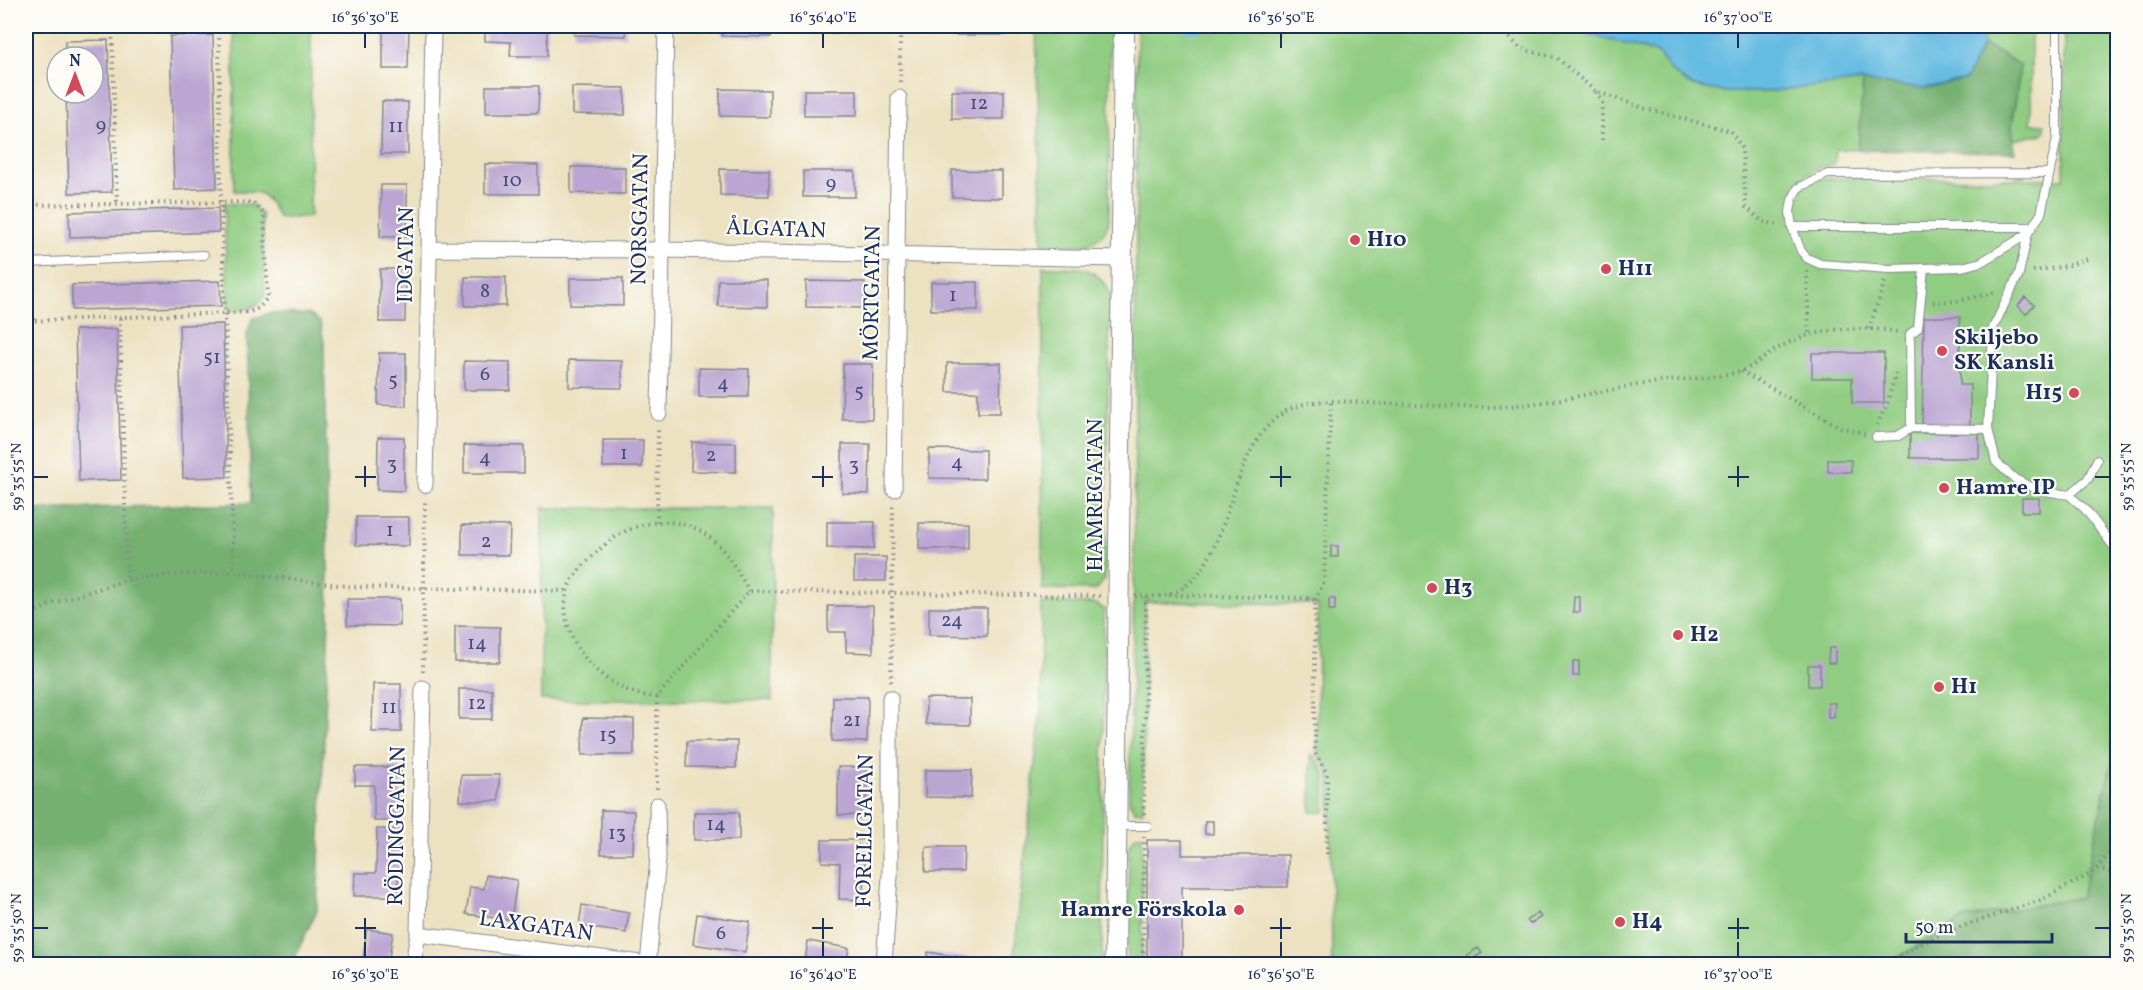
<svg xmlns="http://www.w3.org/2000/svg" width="2143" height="990" font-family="Vollkorn,serif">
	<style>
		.green { fill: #90cc81; stroke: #567e70; stroke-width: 1.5 }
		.forest { fill: #74b06f; stroke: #487066; stroke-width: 1.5 }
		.water { fill: #65bce2; stroke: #4076a0; stroke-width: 1.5 }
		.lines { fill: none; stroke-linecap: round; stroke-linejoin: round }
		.stream { stroke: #65bce2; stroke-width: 6 }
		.building { fill: #bba6d3 }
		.service-casing { stroke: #84888f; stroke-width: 10 }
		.minor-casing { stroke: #84888f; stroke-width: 17 }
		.tertiary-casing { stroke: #84888f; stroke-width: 22 }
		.path { stroke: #84888f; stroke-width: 4; stroke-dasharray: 1.5 4.5; stroke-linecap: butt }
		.service { stroke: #fff; stroke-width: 8 }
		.minor { stroke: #fff; stroke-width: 15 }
		.tertiary { stroke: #fff; stroke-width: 20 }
		.ticks { fill: none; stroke: #1b2f5e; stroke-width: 2 }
		.poi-dot { fill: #d1495b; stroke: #fdfcf7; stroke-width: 2 }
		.labels { text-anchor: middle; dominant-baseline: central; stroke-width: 4.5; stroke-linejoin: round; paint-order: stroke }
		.number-label { font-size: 20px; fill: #434d7b }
		.street-label { font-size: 22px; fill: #1b2f5e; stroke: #fdfcf7 }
		.poi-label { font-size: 22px; font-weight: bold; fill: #1b2f5e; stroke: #fdfcf7; text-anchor: start }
		.neatline { fill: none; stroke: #1b2f5e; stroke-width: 2 }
		.ticks-label { font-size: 15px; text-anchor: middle; fill: #1b2f5e }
	</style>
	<rect width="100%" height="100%" fill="#fdfcf7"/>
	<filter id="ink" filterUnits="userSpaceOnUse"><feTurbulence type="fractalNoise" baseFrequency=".0167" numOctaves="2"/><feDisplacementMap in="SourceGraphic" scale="12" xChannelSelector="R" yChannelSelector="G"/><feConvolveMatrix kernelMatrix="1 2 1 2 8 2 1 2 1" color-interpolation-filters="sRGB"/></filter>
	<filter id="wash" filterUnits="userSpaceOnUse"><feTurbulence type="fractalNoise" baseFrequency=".008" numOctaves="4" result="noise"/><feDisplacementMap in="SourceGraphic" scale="24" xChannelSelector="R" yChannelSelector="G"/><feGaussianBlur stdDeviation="1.35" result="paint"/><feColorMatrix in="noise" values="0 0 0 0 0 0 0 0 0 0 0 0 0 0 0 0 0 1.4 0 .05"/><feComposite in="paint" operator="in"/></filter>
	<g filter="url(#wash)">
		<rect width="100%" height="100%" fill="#ece1c0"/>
		<path class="green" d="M 234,26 L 311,26 L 310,217 L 279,218 C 266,193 262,190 234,191 Z
			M 1036,26 L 1110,26 L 1109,221 C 1101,252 1068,246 1042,245 Z
			M 1137,26 L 1568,26 L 1571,30 L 1657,52 L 1672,72 L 1693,86 L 1725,92 L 1762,92 L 1863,81 L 1858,150 L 1836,149 L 1835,164 L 1818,168 L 1800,178 L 2064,179 L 2064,26 L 2117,26 L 2118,620 L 2112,762 L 2081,898 L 1963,919 L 1887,964 L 1332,964 L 1330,773 L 1317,751 L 1318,606 L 1312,604 L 1145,602 L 1143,811 L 1135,811 L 1129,802 L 1134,588 Z
			M 1984,26 L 2031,26 L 2031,124 L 2045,124 L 2045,131 L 2042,134 L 2013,140 L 2012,126 L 2020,65 L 1983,44 Z
			M 224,203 L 253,205 L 262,215 L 265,296 C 255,310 244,310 228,311 Z
			M 1043,267 C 1074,268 1095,261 1110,294 L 1105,579 L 1096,590 L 1042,589 Z
			M 542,508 L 773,508 L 772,700 L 541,700 Z
			M 1041,603 L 1096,604 L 1104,609 L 1102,964 L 1013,964 L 1041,709 Z
			M 1311,754 L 1314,755 L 1326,775 L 1325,812 L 1311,812 Z
			M 1142,834 L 1142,964 L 1127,964 L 1129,844 L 1136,836 Z"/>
		<path class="forest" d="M 1983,44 L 2020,65 L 2012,126 L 2015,152 L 1858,150 L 1863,81 L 1925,88 L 1966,79 Z
			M 270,313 L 309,314 L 320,322 L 324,343 L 329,620 L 317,911 L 291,964 L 26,964 L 26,510 L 251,503 L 247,333 L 252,319 Z
			M 2117,620 L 2117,964 L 1887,964 L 1963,919 L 2081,897 L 2112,762 Z"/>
		<path class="water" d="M 1568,26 L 1984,26 L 1983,44 L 1966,79 L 1925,88 L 1863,81 L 1762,92 L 1725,92 L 1693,86 L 1672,72 L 1657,52 L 1571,30 Z"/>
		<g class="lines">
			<path class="stream" d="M 1178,26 L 1189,30 L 1222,26"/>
		</g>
		<g id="blocks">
			<path class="building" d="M 383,26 L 409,26 L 408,69 L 383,69 Z
				M 485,26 L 547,26 L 547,56 L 510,56 L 511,42 L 485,41 Z
				M 574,26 L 626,26 L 626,36 L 574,35 Z
				M 722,26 L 771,26 L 771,37 L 722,36 Z
				M 805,26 L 858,26 L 858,33 L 805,33 Z
				M 952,26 L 1005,26 L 1005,35 L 952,35 Z
				M 213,35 L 217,188 L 174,190 L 170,36 Z
				M 108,40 L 112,192 L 69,193 L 66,93 L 93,93 L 93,57 L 65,57 L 65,41 Z
				M 486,86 L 539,86 L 538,113 L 486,113 Z
				M 572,87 L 625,88 L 625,115 L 572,114 Z
				M 720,89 L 770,90 L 770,117 L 720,116 Z
				M 804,90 L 857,90 L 857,116 L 804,116 Z
				M 952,91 L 1004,91 L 1004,119 L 952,119 Z
				M 382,101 L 408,102 L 408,154 L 381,154 Z
				M 485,164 L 538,165 L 538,194 L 485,194 Z
				M 571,167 L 625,167 L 625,194 L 571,193 Z
				M 720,169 L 769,170 L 769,196 L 720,195 Z
				M 952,170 L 1002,171 L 1002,198 L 952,197 Z
				M 803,171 L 855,171 L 855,197 L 803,197 Z
				M 381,185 L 407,185 L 407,237 L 380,237 Z
				M 218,208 L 219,232 L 70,237 L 69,212 Z
				M 380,269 L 406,269 L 405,322 L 379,322 Z
				M 465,277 L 506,277 L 506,306 L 465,306 Z
				M 570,278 L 623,278 L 623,306 L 570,305 Z
				M 718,280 L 767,280 L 767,307 L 718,306 Z
				M 220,281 L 221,306 L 72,310 L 72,285 Z
				M 806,281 L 865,282 L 865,308 L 806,307 Z
				M 931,282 L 978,282 L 978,310 L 931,310 Z
				M 2025,297 L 2034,305 L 2026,314 L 2018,306 Z
				M 1924,317 L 1960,317 L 1960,385 L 1970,385 L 1970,426 L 1922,426 Z
				M 223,324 L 227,477 L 183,478 L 179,325 Z
				M 117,329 L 121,480 L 79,481 L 75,330 Z
				M 379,353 L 406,353 L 406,406 L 378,405 Z
				M 1812,353 L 1884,353 L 1884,403 L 1852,403 L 1852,378 L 1812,378 Z
				M 569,360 L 622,361 L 622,388 L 569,387 Z
				M 464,361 L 510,362 L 510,390 L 464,390 Z
				M 947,363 L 1001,363 L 1000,413 L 978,413 L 978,392 L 947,392 Z
				M 843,364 L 873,364 L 872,419 L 842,419 Z
				M 699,368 L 749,369 L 748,397 L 699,397 Z
				M 1910,433 L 1979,433 L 1979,458 L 1910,458 Z
				M 378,437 L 404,437 L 404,491 L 377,490 Z
				M 603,440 L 643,440 L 642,467 L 603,467 Z
				M 692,442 L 736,443 L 736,472 L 691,471 Z
				M 842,444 L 870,444 L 869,494 L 842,493 Z
				M 464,445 L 524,446 L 524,473 L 464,473 Z
				M 929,449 L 985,450 L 985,479 L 929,478 Z
				M 1828,460 L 1851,460 L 1851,472 L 1828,472 Z
				M 2022,498 L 2039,498 L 2039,512 L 2022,512 Z
				M 356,517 L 409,517 L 409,546 L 356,545 Z
				M 827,522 L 875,522 L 874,549 L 827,548 Z
				M 919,523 L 968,523 L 968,549 L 919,549 Z
				M 462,525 L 510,526 L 509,555 L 462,555 Z
				M 1331,546 L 1338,546 L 1338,557 L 1331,557 Z
				M 854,557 L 886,557 L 886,581 L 854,581 Z
				M 2116,579 L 2118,580 L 2118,595 L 2115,595 Z
				M 1574,597 L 1580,597 L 1580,612 L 1573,612 Z
				M 347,599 L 400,599 L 400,626 L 347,625 Z
				M 1329,599 L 1335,599 L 1335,610 L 1329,610 Z
				M 828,606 L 873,606 L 873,653 L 846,652 L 846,632 L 828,632 Z
				M 929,608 L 987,608 L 987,636 L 929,635 Z
				M 455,626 L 500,627 L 500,662 L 455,662 Z
				M 1829,648 L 1835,648 L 1835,663 L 1828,663 Z
				M 1573,661 L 1579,661 L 1579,676 L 1573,676 Z
				M 1808,665 L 1820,665 L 1820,686 L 1808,686 Z
				M 373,684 L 401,684 L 401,732 L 372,732 Z
				M 459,689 L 492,689 L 492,719 L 459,719 Z
				M 833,697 L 868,697 L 867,742 L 832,741 Z
				M 926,698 L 970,699 L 970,725 L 926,724 Z
				M 1828,703 L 1835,703 L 1834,718 L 1828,718 Z
				M 583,718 L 634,719 L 634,755 L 582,755 Z
				M 687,741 L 737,741 L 736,768 L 686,767 Z
				M 355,767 L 401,767 L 400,821 L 374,821 L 374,785 L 355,785 Z
				M 838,767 L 867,767 L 866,815 L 838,815 Z
				M 925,770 L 972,770 L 971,798 L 925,797 Z
				M 461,775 L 499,775 L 499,801 L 460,801 Z
				M 601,810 L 634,811 L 633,854 L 601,854 Z
				M 694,812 L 739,812 L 739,840 L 694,840 Z
				M 1205,821 L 1213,821 L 1213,834 L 1205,834 Z
				M 377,829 L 399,829 L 398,896 L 354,896 L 355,873 L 376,873 Z
				M 822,840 L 865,840 L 864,900 L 839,899 L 840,863 L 822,862 Z
				M 1147,840 L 1182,840 L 1182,855 L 1288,855 L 1288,887 L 1182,887 L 1182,964 L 1147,964 Z
				M 926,847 L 964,847 L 963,872 L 925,872 Z
				M 486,875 L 517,880 L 511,920 L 466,914 L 470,887 L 484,889 Z
				M 582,905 L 629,913 L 626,933 L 579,926 Z
				M 1538,913 L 1541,917 L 1530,924 L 1527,920 Z
				M 697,914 L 750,922 L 745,952 L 693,944 Z
				M 367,929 L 393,933 L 388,964 L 362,964 Z
				M 808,941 L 849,948 L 846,964 L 805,962 Z
				M 1478,948 L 1482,953 L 1471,960 L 1467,955 Z
				M 928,952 L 977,960 L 977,964 L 926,964 Z
				M 451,961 L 466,963 L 466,964 L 451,964 Z"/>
		</g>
	</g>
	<g filter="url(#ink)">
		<use href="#blocks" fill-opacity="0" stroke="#84888f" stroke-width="1.5"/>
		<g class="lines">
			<defs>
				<path id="service" d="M 2049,173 L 1828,174 L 1798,188 L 1792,200 L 1790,212 L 1792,227 L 1801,251 L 1807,258 L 1820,264 L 1889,269 L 1962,267 L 1981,262 L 2018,240 L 2028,233 L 2041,214 L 2057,138 L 2057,26
					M 1792,227 L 2032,227
					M 2028,233 L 2019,274 L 1993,328 L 1988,429 L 1996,462 L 2015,479 L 2038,490 L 2069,495 L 2085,509 L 2114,547
					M 26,263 L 204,255
					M 1911,428 L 1910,334 L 1918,328 L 1924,268
					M 1876,437 L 1898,436 L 1911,428 L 1988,429
					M 2069,495 L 2088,479 L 2097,460
					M 1118,826 L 1147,826"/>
				<path id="minor" d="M 429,249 L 663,250 L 1122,259
					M 659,413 L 666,26
					M 425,485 L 433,26
					M 894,489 L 899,98
					M 418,934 L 648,964
					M 413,964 L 418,934 L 423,688
					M 648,964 L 658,858 L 657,805
					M 884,964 L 890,876 L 890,698"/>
				<path id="tertiary" d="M 1115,964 L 1124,26"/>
			</defs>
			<use href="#service" class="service-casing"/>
			<use href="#minor" class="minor-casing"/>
			<use href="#tertiary" class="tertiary-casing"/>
			<path class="path" d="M 112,26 L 117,203
				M 219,26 L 221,201 L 234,572
				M 1507,26 L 1509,37 L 1521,49 L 1557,58 L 1595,91 L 1643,108 L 1731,131 L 1742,149 L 1746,207 L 1763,222 L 1780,225
				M 900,82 L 900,26
				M 1596,92 L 1602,103 L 1602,143
				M 26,205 L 253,202 L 264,214 L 268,297 L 259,308 L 249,312 L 26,321
				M 1807,271 L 1809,335
				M 2033,271 L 2067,266 L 2087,259
				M 1933,302 L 1958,301 L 1997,292
				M 120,318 L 127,580
				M 1869,329 L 1885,281
				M 1741,371 L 1840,427 L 1866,434
				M 1877,425 L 1887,403 L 1896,373
				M 657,522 L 658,427
				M 1169,595 L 1306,598 L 1315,600 L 1315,753 L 1327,774 L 1327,855
				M 1135,596 C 1146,596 1161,598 1171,594 C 1236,569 1222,449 1286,411 C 1314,395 1354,403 1385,404 C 1433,405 1482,410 1530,404 C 1570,399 1610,389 1651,383 C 1675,379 1719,378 1741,371 C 1755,366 1770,352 1784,345 C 1819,327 1861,326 1899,332
				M 1315,600 L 1324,582 L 1331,402
				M 26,616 L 54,603 L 127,580 L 181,574 L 234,572 L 353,587 L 567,591
				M 423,672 L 425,500
				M 891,682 L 893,504
				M 657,697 C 609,696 555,643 567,592 C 570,578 587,561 597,552 C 628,520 680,509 715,542 C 730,556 739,574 749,591
				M 657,789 L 657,697 L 749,591 L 1100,596
				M 1144,814 L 1146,596
				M 2097,869 L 2118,873
				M 1143,964 L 1144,836
				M 1884,964 L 1942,933 L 2041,900 L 2092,873 L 2118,844"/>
			<use href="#service" class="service"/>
			<use href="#minor" class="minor"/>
			<use href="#tertiary" class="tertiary"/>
		</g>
	</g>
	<path class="ticks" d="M 365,33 L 365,48M 823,33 L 823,48M 1281,33 L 1281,48M 1738,33 L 1738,48M 365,466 L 365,487M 823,466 L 823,487M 1281,466 L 1281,487M 1738,466 L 1738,487M 33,477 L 48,477M 355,477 L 376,477M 812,477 L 833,477M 1270,477 L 1291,477M 1728,477 L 1749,477M 2095,477 L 2110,477M 365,918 L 365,939M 823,918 L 823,939M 1281,918 L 1281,939M 1738,918 L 1738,939M 33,928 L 48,928M 355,928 L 376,928M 812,928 L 833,928M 1270,928 L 1291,928M 1728,928 L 1749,928M 2095,928 L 2110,928M 365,942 L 365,957M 823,942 L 823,957M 1281,942 L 1281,957M 1738,942 L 1738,957"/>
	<g class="poi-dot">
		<circle cx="1355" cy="240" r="6"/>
		<circle cx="1606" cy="269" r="6"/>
		<circle cx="1942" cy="351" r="6"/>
		<circle cx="2074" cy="393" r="6"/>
		<circle cx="1944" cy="488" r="6"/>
		<circle cx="1432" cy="588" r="6"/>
		<circle cx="1678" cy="635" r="6"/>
		<circle cx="1939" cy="687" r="6"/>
		<circle cx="1239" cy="910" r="6"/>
		<circle cx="1620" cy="922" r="6"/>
	</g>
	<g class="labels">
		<g class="number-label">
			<text x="979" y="104">12</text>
			<text x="101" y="126">9</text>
			<text x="396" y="127">11</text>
			<text x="512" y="181">10</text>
			<text x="831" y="184">9</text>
			<text x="485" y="292">8</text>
			<text x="953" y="296">1</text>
			<text x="212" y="358">51</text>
			<text x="485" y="375">6</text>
			<text x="393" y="381">5</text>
			<text x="723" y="384">4</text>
			<text x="859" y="392">5</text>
			<text x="624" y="454">1</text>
			<text x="711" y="456">2</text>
			<text x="485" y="458">4</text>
			<text x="957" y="463">4</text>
			<text x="392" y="465">3</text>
			<text x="854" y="466">3</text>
			<text x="390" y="531">1</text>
			<text x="486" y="542">2</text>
			<text x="952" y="621">24</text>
			<text x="477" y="644">14</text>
			<text x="477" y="704">12</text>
			<text x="389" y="708">11</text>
			<text x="852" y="721">21</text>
			<text x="608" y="736">15</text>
			<text x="716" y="825">14</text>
			<text x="617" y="834">13</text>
			<text x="721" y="934">6</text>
		</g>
		<g class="street-label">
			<text transform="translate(641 219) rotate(-89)">NORSGATAN</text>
			<text transform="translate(776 230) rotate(2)">ÅLGATAN</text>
			<text transform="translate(407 255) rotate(-89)">IDGATAN</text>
			<text transform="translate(873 293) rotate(-89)">MÖRTGATAN</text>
			<text transform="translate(1096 495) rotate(-90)">HAMREGATAN</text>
			<text transform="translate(398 826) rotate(-89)">RÖDINGGATAN</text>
			<text transform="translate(866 831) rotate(-89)">FORELLGATAN</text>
			<text transform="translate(536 927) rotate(8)">LAXGATAN</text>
		</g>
		<g class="poi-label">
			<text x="1367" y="240">H10</text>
			<text x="1618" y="269">H11</text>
			<text x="1954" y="338">Skiljebo<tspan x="1954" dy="25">SK Kansli</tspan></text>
			<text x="2062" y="393" text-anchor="end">H15</text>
			<text x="1956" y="488">Hamre IP</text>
			<text x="1444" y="588">H3</text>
			<text x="1690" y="635">H2</text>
			<text x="1951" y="687">H1</text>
			<text x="1227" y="910" text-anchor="end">Hamre Förskola</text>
			<text x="1632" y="922">H4</text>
		</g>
	</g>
	<rect width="2143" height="990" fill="none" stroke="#fdfcf7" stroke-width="66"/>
	<g transform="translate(75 75)"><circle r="28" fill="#fdfcf7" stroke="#a3aaba" stroke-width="1.5"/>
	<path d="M0-4.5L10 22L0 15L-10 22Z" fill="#d1495b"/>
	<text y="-9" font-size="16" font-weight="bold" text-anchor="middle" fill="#1b2f5e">N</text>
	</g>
	<path d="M1906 933v9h146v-9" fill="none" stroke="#1b2f5e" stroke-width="3"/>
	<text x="1915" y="933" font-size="18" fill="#1b2f5e" stroke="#fdfcf7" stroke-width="4.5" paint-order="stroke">50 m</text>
	<rect x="33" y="33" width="2077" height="924" class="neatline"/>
	<g class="ticks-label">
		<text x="365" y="22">16°36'30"E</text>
		<text x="823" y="22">16°36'40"E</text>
		<text x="1281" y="22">16°36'50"E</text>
		<text x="1738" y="22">16°37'00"E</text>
		<text transform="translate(16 477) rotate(-90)" y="5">59°35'55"N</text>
		<text transform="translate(2126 477) rotate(-90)" y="5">59°35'55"N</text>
		<text transform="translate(16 928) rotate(-90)" y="5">59°35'50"N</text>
		<text transform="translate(2126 928) rotate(-90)" y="5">59°35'50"N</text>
		<text x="365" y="979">16°36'30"E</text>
		<text x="823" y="979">16°36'40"E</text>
		<text x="1281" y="979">16°36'50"E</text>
		<text x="1738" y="979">16°37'00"E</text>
	</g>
</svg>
